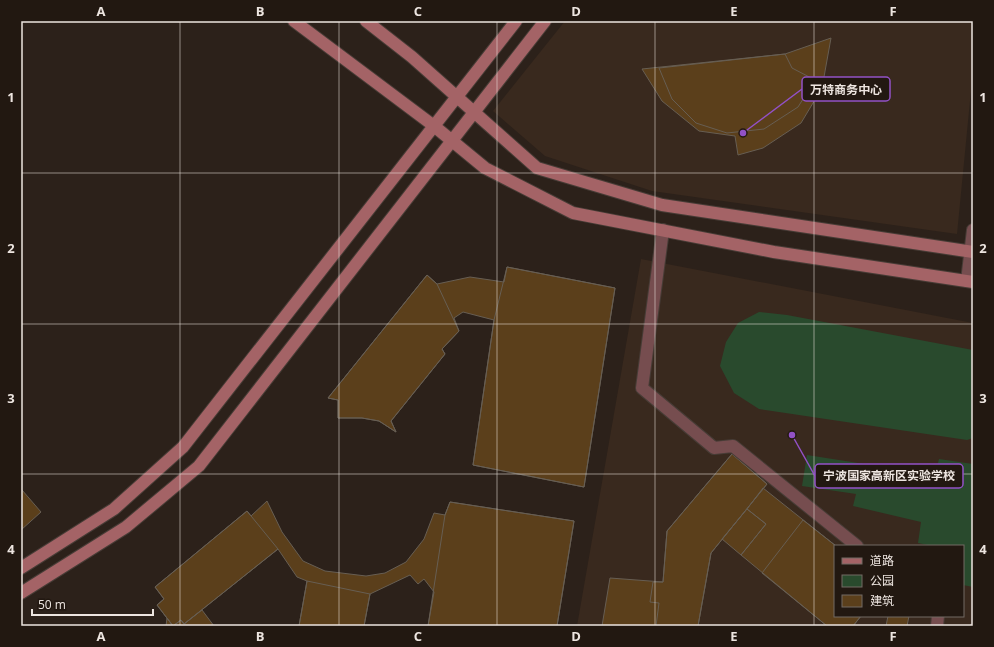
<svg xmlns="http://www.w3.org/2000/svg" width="994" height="647" font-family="'Open Sans','Noto Sans SC',sans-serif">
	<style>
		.built { fill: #39291e; fill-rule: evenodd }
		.green { fill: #294a2d }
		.building { fill: #5b3f1b; stroke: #675e53 }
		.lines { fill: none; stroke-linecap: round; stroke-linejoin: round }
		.street-casing { stroke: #473c36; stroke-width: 14 }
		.secondary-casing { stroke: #473c36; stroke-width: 14 }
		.path { stroke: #6d635d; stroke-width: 2.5; stroke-dasharray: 2 3; stroke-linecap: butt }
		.street { stroke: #764d4f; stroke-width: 12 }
		.secondary { stroke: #a46366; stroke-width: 12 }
		.grid { fill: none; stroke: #ede5e0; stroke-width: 1; stroke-opacity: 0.55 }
		.leader { fill: none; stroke: #9251c6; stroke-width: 1.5 }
		.callout-dot { fill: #9251c6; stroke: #221811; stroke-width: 1.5 }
		.callout { fill: #221811; stroke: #9251c6; stroke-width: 1.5 }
		.callout-label { font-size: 12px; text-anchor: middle; font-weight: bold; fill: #ede5e0 }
		.neatline { fill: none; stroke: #ede5e0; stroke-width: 1.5 }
		.grid-label { font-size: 13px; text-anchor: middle; font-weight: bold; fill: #ede5e0 }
	</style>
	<rect width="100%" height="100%" fill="#2c211a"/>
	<path class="built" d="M 565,21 L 972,21 L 973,70 L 957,234 L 652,191 L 545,156 L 493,111 Z
		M 641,259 L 973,323 L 973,626 L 577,626 ZM 835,546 L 963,546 L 963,616 L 835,616 Z"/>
	<path class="green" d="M 759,312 L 787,315 L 973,350 L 973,438 L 967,440 L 759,409 L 734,393 L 720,366 L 726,342 L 738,323 Z
		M 807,455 L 935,475 L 939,459 L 973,464 L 973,587 L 963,585 L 963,546 L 932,546 L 918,543 L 921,522 L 853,506 L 856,494 L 802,486 Z"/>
	<path class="building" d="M 831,38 L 822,88 L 801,123 L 763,148 L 738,155 L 735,136 L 699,131 L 662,101 L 642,69 L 785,54 Z
		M 785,54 L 792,68 L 815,80 L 798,107 L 764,129 L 727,133 L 696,123 L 672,99 L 659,68 Z
		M 507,267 L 615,288 L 584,487 L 473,465 L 494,320 L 463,312 L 454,318 L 459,331 L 442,349 L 445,354 L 391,421 L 396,432 L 379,421 L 362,418 L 338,418 L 338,400 L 328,398 L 427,275 L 437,284 L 470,277 L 504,282 Z
		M 507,267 L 615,288 L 584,487 L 473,465 L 494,320 Z
		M 427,275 L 437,284 L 459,331 L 442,349 L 445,354 L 391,421 L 396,432 L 379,421 L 362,418 L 338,418 L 338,400 L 328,398 Z
		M 732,454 L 767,484 L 711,553 L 698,626 L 602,626 L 610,578 L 663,582 L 667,531 Z
		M 732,454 L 767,484 L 711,553 L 698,626 L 656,626 L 659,603 L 650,602 L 653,582 L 663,582 L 667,531 Z
		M 763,488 L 836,546 L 835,616 L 861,616 L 853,626 L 827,626 L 741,555 L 766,524 L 747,509 Z
		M 22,490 L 41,512 L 21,530 L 21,491 Z
		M 267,501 L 282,532 L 303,561 L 325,571 L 366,576 L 385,573 L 406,562 L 424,539 L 434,513 L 445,515 L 450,502 L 574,521 L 557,626 L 428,626 L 434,592 L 424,579 L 418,584 L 410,575 L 370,594 L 364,626 L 299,626 L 307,581 L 297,577 L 278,549 L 184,624 L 181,620 L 173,626 L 157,605 L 164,599 L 155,587 L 247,511 L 251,516 Z
		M 450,502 L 574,521 L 557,626 L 428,626 L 445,515 Z
		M 747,509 L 766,524 L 741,555 L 722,539 Z
		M 247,511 L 278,549 L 184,624 L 181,620 L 173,626 L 157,605 L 164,599 L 155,587 Z
		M 803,520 L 836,546 L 835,616 L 861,616 L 853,626 L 827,626 L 762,573 Z
		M 307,581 L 370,594 L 364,626 L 299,626 Z
		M 202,610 L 214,626 L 166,626 L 167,618 L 173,626 L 181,620 L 184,624 Z
		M 888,616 L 909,616 L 907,626 L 886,626 Z"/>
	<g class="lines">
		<defs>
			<path id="street" d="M 663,230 L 642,388 L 714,448 L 733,446 L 857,546
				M 967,281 L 973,230
				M 937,626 L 938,616"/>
			<path id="secondary" d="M 294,21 L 434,126 L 485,168 L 573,213 L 774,252 L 973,282
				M 366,21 L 412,57 L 537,168 L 662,205 L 973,252
				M 21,568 L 114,509 L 183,447 L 516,21
				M 21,593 L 126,527 L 199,466 L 545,21"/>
		</defs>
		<use href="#street" class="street-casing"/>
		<use href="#secondary" class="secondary-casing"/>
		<path class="path" d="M 971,626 L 973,621"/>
		<use href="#street" class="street"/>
		<use href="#secondary" class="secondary"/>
	</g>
	<path class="grid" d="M 180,21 L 180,626M 339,21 L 339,626M 497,21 L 497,626M 655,21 L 655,626M 814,21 L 814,626M 21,173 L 973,173M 21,324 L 973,324M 21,474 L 973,474"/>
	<path class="leader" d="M743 133L802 89M792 435L815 476"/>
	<g class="callout-dot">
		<circle cx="743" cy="133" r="4"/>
		<circle cx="792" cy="435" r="4"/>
	</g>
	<g class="callout">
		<rect x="802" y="77" width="88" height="24" rx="4"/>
		<rect x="815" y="464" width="148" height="24" rx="4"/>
	</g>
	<g class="callout-label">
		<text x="846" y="94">万特商务中心</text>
		<text x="889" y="480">宁波国家高新区实验学校</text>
	</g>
	<rect width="994" height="647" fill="none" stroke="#221811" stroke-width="44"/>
	<rect x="834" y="545" width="130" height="72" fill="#221811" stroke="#736a64"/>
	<rect x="842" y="558" width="20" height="6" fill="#a46366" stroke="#736a64"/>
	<text x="870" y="565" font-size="12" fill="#ede5e0">道路</text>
	<rect x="842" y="575" width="20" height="12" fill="#294a2d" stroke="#736a64"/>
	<text x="870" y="585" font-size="12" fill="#ede5e0">公园</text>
	<rect x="842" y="595" width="20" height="12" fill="#5b3f1b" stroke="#736a64"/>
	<text x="870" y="605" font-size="12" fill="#ede5e0">建筑</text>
	<path d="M32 609v6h121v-6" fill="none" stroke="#ede5e0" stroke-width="2"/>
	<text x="38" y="609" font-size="12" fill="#ede5e0" stroke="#221811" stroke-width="3" paint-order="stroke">50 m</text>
	<rect x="22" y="22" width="950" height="603" class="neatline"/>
	<g class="grid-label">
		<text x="101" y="16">A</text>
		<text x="260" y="16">B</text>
		<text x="418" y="16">C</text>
		<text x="576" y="16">D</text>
		<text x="734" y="16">E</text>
		<text x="893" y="16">F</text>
		<text x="11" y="102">1</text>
		<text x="983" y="102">1</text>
		<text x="11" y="253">2</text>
		<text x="983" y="253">2</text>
		<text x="11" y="403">3</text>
		<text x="983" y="403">3</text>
		<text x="11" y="554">4</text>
		<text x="983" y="554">4</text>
		<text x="101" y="641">A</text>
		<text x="260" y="641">B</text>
		<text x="418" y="641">C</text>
		<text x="576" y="641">D</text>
		<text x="734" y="641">E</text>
		<text x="893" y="641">F</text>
	</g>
</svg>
